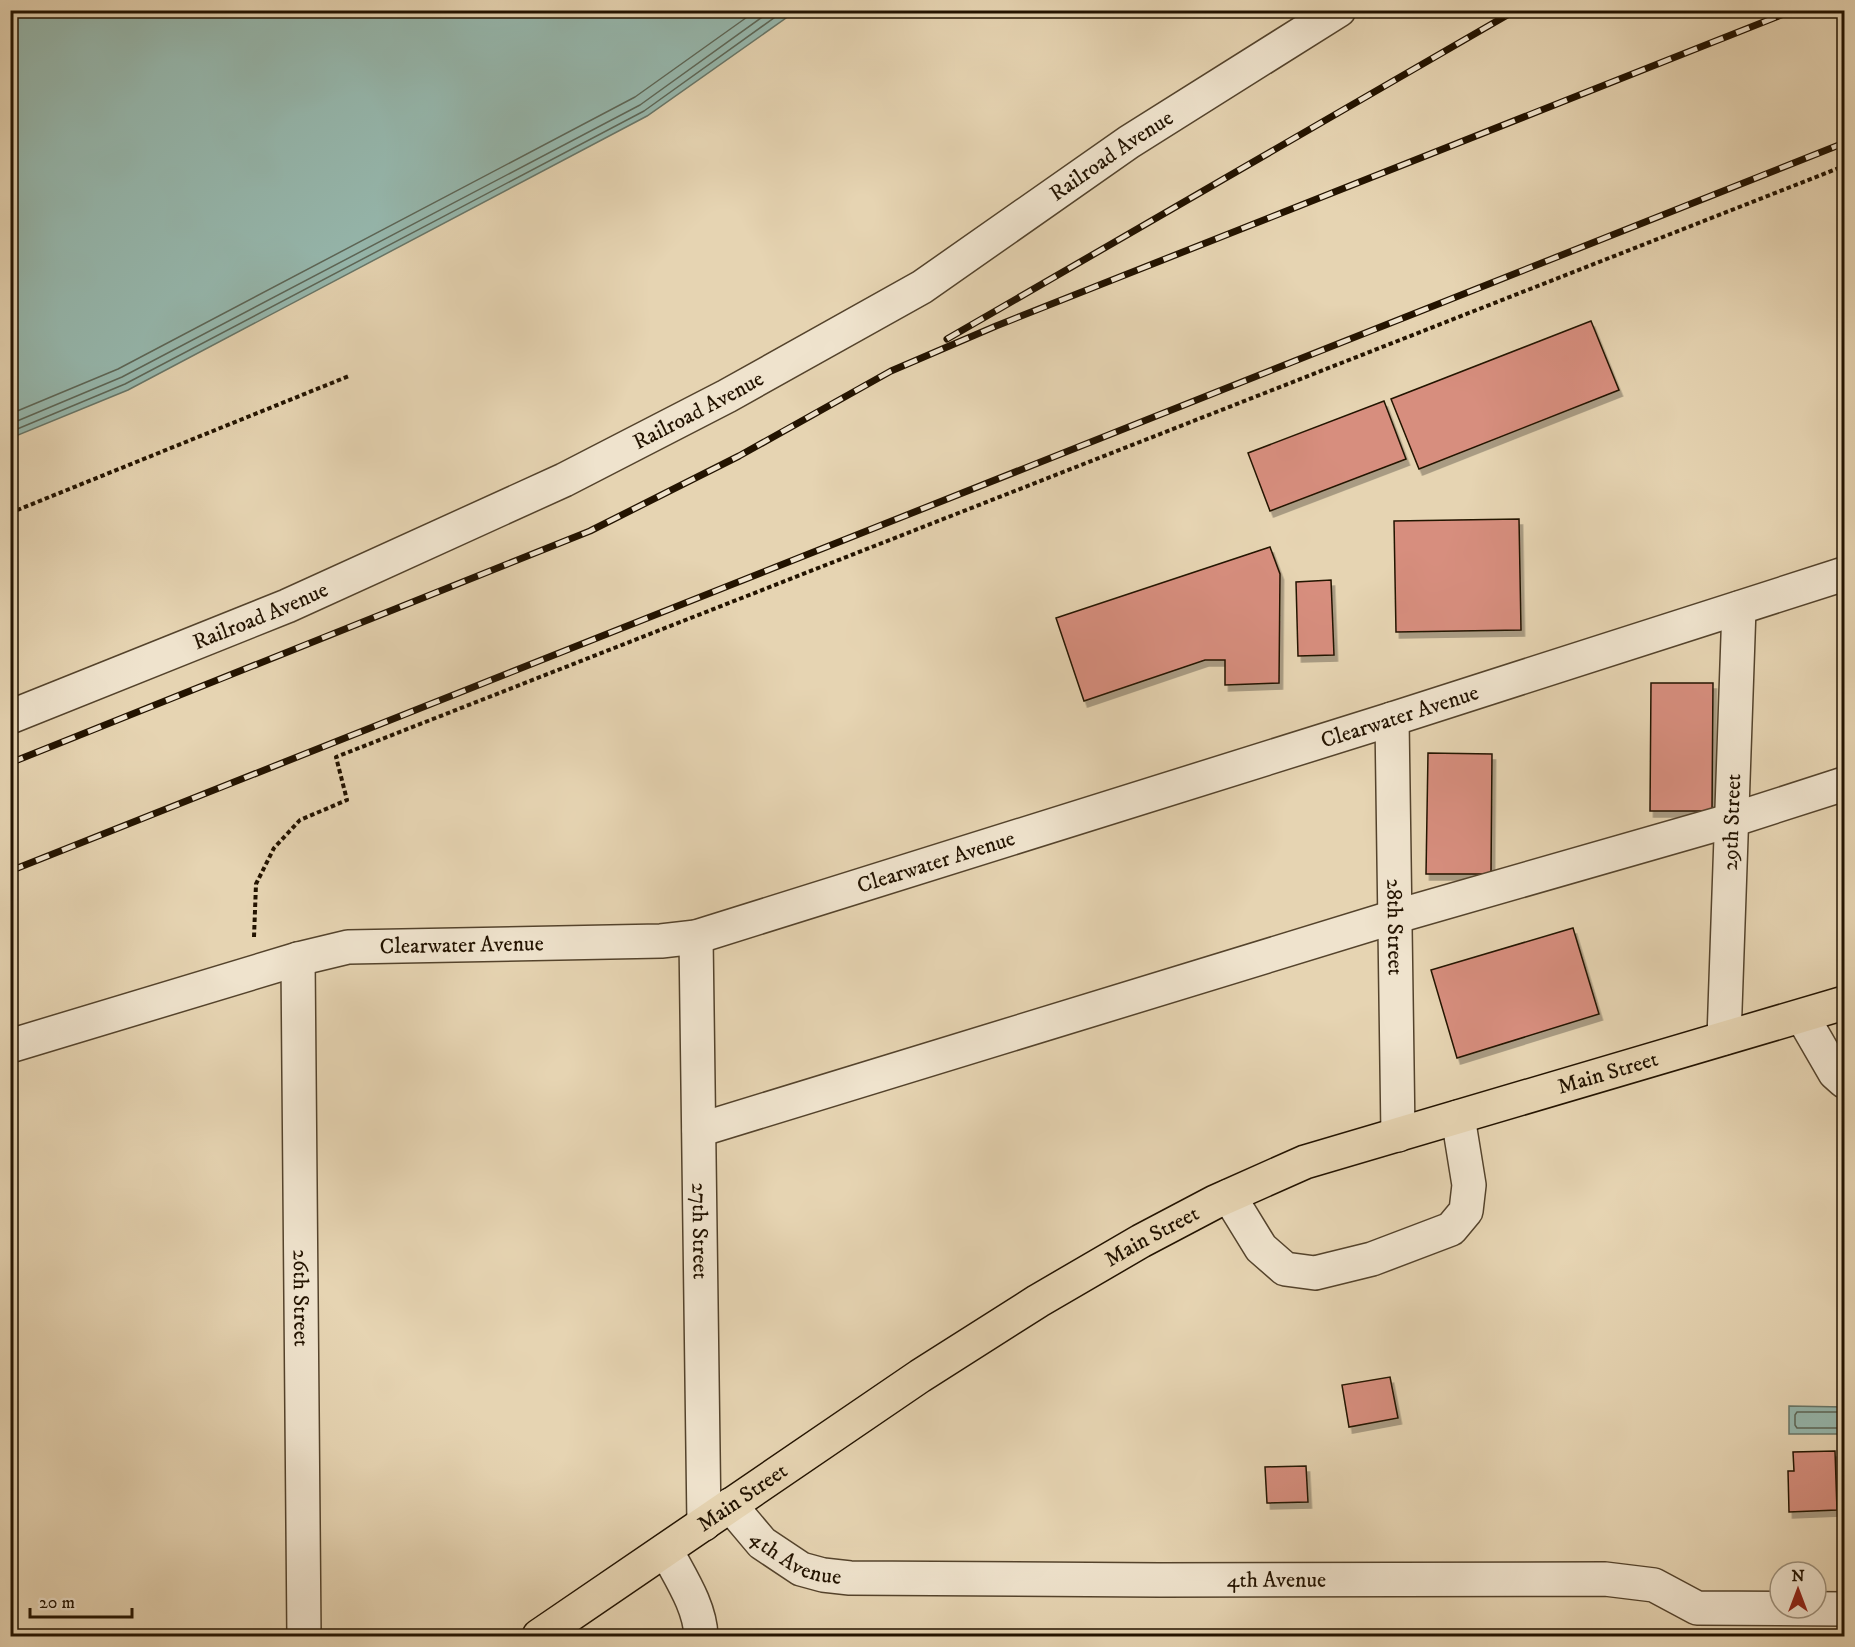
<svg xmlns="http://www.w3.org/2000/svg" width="1855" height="1647" font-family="'IM FELL DW Pica',serif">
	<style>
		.water { fill: #96b8ae; stroke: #687668; stroke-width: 1.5 }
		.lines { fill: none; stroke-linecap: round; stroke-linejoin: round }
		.shore { stroke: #5c6657; stroke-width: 1.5 }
		.building { fill: #d78e7e; stroke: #231300; stroke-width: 1.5; filter: url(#shadow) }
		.minor-casing { stroke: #54432c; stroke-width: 36 }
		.major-casing { stroke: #231300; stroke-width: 36 }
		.path { stroke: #231300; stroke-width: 4; stroke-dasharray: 4.5 3; stroke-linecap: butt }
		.minor { stroke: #efe3cd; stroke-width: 33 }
		.major { stroke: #e6d4b2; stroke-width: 33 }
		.rail-casing { stroke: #231300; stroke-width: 7 }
		.rail { stroke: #efe3cd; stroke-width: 4.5; stroke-dasharray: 14; stroke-linecap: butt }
		.labels { text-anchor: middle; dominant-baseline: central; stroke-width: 4.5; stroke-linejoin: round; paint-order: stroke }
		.street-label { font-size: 22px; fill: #231300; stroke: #efe3cd }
	</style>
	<defs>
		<filter id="shadow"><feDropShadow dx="3.5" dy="6" stdDeviation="0" flood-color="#0004"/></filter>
	</defs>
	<rect width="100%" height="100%" fill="#e6d4b2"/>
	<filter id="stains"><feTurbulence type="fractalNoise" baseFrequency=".00333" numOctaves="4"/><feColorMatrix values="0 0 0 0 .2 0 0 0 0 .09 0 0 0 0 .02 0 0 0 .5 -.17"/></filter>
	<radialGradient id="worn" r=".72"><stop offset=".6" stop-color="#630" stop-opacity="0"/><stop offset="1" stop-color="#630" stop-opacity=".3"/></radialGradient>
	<path class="water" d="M 11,10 L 795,10 L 796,11 L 647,116 L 128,390 L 11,438 Z
		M 1789,1406 L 1844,1407 L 1844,1434 L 1789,1434 Z"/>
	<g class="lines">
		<path class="shore" d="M 10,414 L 118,369 L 635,97 L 757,10
			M 10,424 L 122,377 L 640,105 L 772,10
			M 10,432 L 125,384 L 644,111 L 785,10
			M 1844,1412 L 1797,1412 L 1795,1415 L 1795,1425 L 1797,1428 L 1844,1428"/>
	</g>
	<path class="building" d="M 1591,321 L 1619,390 L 1419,469 L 1391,399 Z
		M 1384,401 L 1406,459 L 1270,511 L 1248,453 Z
		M 1519,519 L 1521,630 L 1396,632 L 1394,521 Z
		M 1270,547 L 1280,574 L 1279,683 L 1225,685 L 1225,660 L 1205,660 L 1084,701 L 1056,618 Z
		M 1331,580 L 1334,655 L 1298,656 L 1296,582 Z
		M 1651,683 L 1713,683 L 1712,811 L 1650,811 Z
		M 1428,753 L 1492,754 L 1491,874 L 1426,874 Z
		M 1573,928 L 1599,1014 L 1457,1058 L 1431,970 Z
		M 1841,1116 L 1844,1116 L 1844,1175 L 1838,1174 Z
		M 1390,1377 L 1398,1418 L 1349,1427 L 1342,1385 Z
		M 1835,1451 L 1837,1510 L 1789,1512 L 1788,1471 L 1794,1471 L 1793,1452 Z
		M 1306,1466 L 1308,1502 L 1267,1503 L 1265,1467 Z"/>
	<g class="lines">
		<defs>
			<g id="minor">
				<path id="s1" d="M 10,717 L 287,606 L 564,480 L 727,396 L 922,287 L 1129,142 L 1339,10"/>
				<path id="s2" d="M 1392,719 L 1398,1135"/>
				<path id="s3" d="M 696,937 L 704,1524"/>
				<path id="s4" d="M 298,959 L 304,1636"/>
				<path d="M 1802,1016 L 1835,1073 L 1844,1081"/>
				<path id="s5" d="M 1724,1038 L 1739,608"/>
				<path id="s6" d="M 10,1046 L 298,959 L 348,947 L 661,941 L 696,937 L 1392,719 L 1844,574"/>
				<path d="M 699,1130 L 1394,917 L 1732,820 L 1844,784"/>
				<path d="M 1229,1196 L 1261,1248 L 1285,1269 L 1315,1273 L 1372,1259 L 1451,1229 L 1466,1211 L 1469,1185 L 1458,1117"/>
				<path id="s7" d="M 730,1505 L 762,1543 L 801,1569 L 823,1575 L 850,1578 L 1160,1580 L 1605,1579 L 1654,1585 L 1697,1608 L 1844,1609"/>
				<path d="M 666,1550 C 680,1577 700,1606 701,1636"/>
			</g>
			<g id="major">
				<path id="s8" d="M 539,1636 L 920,1376 L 1038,1301 L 1141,1241 L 1215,1202 L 1305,1162 L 1844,1003"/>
			</g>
		</defs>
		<use href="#minor" class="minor-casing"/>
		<use href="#major" class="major-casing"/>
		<path class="path" d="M 10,513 L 349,376
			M 254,937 L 256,884 L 274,848 L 300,820 L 347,800 L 336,757 L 1844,166"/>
		<use href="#minor" class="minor"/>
		<use href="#major" class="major"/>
		<defs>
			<path id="rail" d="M 947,339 L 1516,10
				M 10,763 L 590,531 L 739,456 L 891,371 L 996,326 L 1794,10
				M 10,871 L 1844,143"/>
		</defs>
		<use href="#rail" class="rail-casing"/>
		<use href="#rail" class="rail"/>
	</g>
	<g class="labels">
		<g class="street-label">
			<text stroke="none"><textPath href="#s1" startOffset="1240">Railroad Avenue</textPath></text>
			<text stroke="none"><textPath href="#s1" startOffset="754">Railroad Avenue</textPath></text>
			<text stroke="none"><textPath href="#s1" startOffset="270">Railroad Avenue</textPath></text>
			<text stroke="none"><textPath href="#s6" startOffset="1438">Clearwater Avenue</textPath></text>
			<text stroke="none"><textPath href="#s5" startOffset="216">29th Street</textPath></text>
			<text stroke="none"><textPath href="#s6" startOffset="952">Clearwater Avenue</textPath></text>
			<text stroke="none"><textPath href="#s2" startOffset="208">28th Street</textPath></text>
			<text stroke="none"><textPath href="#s6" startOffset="466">Clearwater Avenue</textPath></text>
			<text stroke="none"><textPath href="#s8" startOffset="1218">Main Street</textPath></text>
			<text stroke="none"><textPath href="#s3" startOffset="294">27th Street</textPath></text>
			<text stroke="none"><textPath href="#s8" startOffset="732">Main Street</textPath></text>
			<text stroke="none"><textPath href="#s4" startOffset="339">26th Street</textPath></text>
			<text stroke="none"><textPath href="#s8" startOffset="246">Main Street</textPath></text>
			<text stroke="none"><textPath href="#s7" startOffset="88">4th Avenue</textPath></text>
			<text stroke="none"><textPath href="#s7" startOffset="573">4th Avenue</textPath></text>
		</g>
	</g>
	<rect width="1855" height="1647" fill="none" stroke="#e6d4b2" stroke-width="36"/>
	<rect x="12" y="12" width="1831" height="1623" fill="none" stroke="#231300" stroke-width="3"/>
	<rect x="18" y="18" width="1819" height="1611" fill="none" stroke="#231300" stroke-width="1.5"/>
	<g transform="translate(1798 1590)"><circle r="28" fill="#efe3cd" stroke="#9d907b" stroke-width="1.5"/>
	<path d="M0-4.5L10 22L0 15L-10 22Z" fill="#8f2418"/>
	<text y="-9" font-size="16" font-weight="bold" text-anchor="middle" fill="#231300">N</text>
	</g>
	<path d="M30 1608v9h102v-9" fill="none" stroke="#231300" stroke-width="3"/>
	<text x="39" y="1608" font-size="18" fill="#231300" stroke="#efe3cd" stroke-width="4.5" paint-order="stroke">20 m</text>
	<rect width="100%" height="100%" filter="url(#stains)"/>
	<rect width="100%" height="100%" fill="url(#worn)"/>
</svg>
